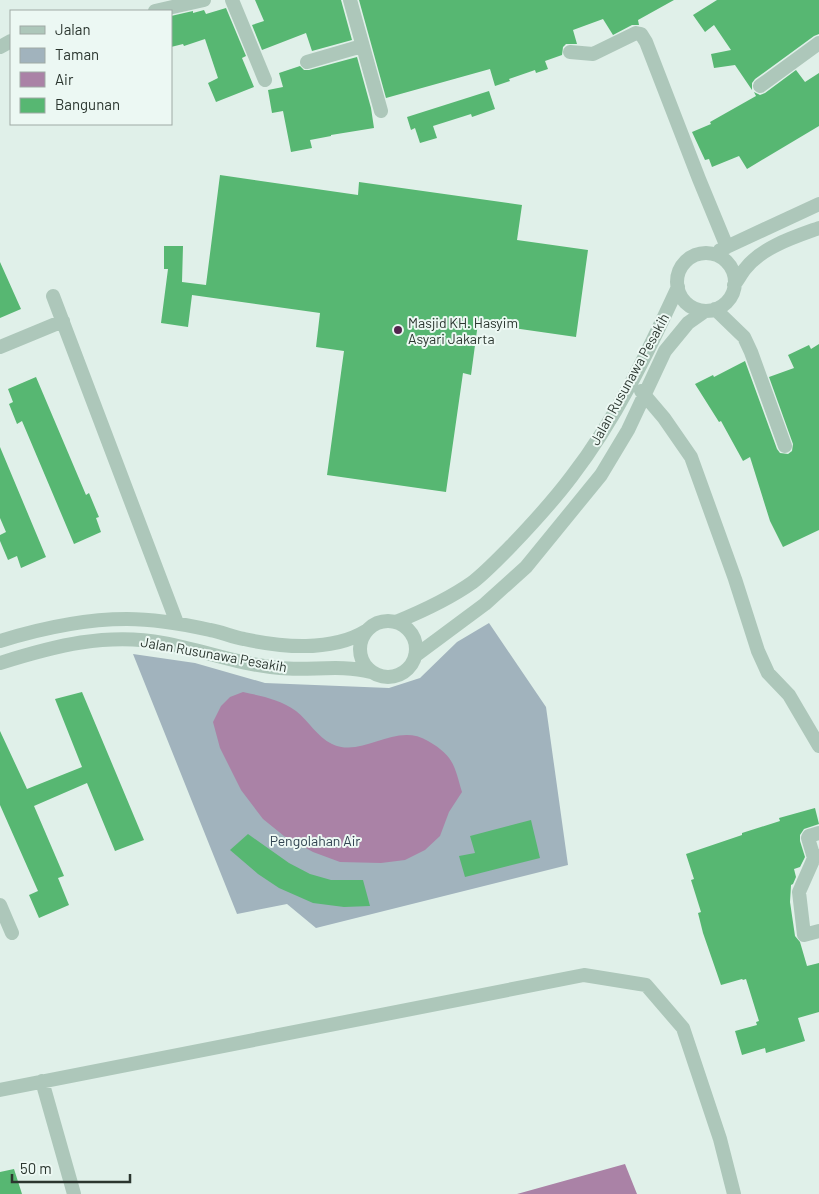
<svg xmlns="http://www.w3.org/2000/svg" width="819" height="1194" font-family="Barlow,sans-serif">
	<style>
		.green { fill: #a1b3bd }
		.water { fill: #aa82a6 }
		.building { fill: #57b772 }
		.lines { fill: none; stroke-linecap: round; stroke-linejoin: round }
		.minor { stroke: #adc7ba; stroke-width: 14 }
		.poi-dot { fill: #53254e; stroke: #ecf8f3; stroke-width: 2 }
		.labels { text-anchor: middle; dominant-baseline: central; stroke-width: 4; stroke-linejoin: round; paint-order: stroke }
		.poi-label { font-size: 14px; fill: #2b362f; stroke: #ecf8f3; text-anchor: start }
		.street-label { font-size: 14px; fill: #2b362f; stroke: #ecf8f3 }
		.park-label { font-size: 14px; fill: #314451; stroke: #ecf8f3 }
	</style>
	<rect width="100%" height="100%" fill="#e0f0e9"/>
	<path class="green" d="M 489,623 L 546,707 L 568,865 L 316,928 L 287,904 L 237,914 L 133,654 L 195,663 L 265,683 L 389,688 L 420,678 L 457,642 Z"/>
	<path class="water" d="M 243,692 C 261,696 280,699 296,711 C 309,721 317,737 332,744 C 363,759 395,721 428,741 C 454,756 454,765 462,792 L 449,812 L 440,836 L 425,850 L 405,860 L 381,863 L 340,862 L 313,852 L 284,836 L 263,819 L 241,790 L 220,748 L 213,722 L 221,706 L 230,697 Z
		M 625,1164 L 637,1194 L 517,1194 Z"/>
	<path class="building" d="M 255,0 L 341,0 L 352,40 L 312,51 L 306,33 L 262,50 L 252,25 L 264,21 Z
		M 359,0 L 674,0 L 638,20 L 639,25 L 632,25 L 613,35 L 603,19 L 573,30 L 577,44 L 566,44 L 563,47 L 562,55 L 545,61 L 548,69 L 536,73 L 535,70 L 509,79 L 510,81 L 495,86 L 490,69 L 386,98 Z
		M 717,0 L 819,0 L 819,34 L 814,36 L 755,79 L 752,83 L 752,90 L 735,65 L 714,68 L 711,54 L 731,50 L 714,25 L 705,32 L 693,15 Z
		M 226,8 L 246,56 L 242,58 L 254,87 L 216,102 L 208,83 L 218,78 L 205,39 L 184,46 L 183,44 L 171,47 L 171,16 L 193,11 L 193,13 L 204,10 L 206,14 Z
		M 357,57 L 371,108 L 374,128 L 331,135 L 331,136 L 310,140 L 312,148 L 291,152 L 283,111 L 272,113 L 268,90 L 283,87 L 279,73 L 300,66 L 304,70 L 309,70 Z
		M 796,70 L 805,82 L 819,73 L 819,126 L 747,169 L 739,156 L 712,167 L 709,159 L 705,160 L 692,132 L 711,124 L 710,122 L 756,96 L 754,92 L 760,95 L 765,93 Z
		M 489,91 L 495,109 L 472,117 L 471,114 L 433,126 L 437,138 L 420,143 L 415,128 L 411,130 L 407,117 Z
		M 220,175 L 358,195 L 359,182 L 522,205 L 517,240 L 588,250 L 576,337 L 478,323 L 471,375 L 463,373 L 446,492 L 327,475 L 344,351 L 316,347 L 320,313 L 192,295 L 188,327 L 161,323 L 168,269 L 164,269 L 164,246 L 183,246 L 182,282 L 206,285 Z
		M 0,262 L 21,309 L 0,318 Z
		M 819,344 L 819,530 L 783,547 L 770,521 L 750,457 L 743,461 L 721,421 L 719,422 L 695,384 L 713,375 L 714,377 L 745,361 L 777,449 L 780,453 L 788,454 L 792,451 L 793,444 L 769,377 L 794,368 L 788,355 L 809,345 L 811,349 Z
		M 36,377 L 86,495 L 89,493 L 99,517 L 96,518 L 101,532 L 74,544 L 22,421 L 17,424 L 9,404 L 13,402 L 8,389 Z
		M 0,447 L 46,557 L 21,568 L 17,556 L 8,560 L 0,541 L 0,535 L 6,532 L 0,518 Z
		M 82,692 L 144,840 L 115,851 L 87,783 L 34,806 L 64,876 L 58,878 L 69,905 L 39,918 L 29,895 L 38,891 L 0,805 L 0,731 L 27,789 L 82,767 L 55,699 Z
		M 815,808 L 819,824 L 804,829 L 800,835 L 800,841 L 805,857 L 800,867 L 794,869 L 796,877 L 793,884 L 791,885 L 790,902 L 795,936 L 800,942 L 807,966 L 819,963 L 819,1012 L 798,1018 L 805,1041 L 766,1053 L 765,1048 L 742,1055 L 735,1031 L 757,1025 L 756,1022 L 759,1021 L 746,979 L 743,980 L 742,979 L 721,985 L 703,933 L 698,913 L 701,912 L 691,880 L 694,879 L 686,854 L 742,835 L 742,833 L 780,821 L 779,818 Z
		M 531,820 L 540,858 L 465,877 L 459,856 L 475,853 L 470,836 Z
		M 248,834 L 289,863 L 310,874 L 331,880 L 363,880 L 370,906 L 344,907 L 313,903 L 279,888 L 258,874 L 230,850 Z
		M 14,1169 L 22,1194 L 0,1194 L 0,1172 Z"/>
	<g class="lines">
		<path class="minor" d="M 232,0 L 265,80
			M 350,0 L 381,111
			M 155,11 L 204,0
			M 0,47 L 11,41
			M 570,52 L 593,54 L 636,33 L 641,34 L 646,42 L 699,179 L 727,247
			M 307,62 L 362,46
			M 760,86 L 819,43
			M 720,250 L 819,204
			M677 282a29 29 0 1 1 58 0a29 29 0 1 1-58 0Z
			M 734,285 C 738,280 741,274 745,269 C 762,247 794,237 819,228
			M 53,296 L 177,623
			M 715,309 L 744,337 L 751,352 L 785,446
			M 0,347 L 63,321
			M 641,391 L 664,418 L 691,457 L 735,579 L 758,651 L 768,673 L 789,695 L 819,746
			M360 649a28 28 0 1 1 56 0a28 28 0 1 1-56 0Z
			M 396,622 C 423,611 449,599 473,582 C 487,571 500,557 512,545 C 533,523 554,500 572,476 C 616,419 648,352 678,287
			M 0,641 C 42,628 83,619 127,619 C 155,619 183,624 210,630 C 222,632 232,637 244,639 C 281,647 332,652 366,631
			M 415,656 L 485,604 L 526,567 L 601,475 L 628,430 L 665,351 L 688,323 L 705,311
			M 0,663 C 54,646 107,632 164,643 C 203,650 240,665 280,668 C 310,671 341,664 371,672
			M 819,856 L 814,858 L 799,892 L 804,935 L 819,931
			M 814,858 L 808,838 L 809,836 L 819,833
			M 0,905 L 12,933
			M 42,1081 L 74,1194
			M 0,1090 L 584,975 L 646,985 L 683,1028 L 720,1139 L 734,1194"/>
	</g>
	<circle class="poi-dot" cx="398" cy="330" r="5"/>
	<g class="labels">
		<g class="poi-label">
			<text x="408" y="322">Masjid KH. Hasyim<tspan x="408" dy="16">Asyari Jakarta</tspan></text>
		</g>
		<g class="street-label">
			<text transform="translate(629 379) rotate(-61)">Jalan Rusunawa Pesakih</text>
			<text transform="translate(214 654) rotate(10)">Jalan Rusunawa Pesakih</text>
		</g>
		<g class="park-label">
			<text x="315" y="840">Pengolahan Air</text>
		</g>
	</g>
	<rect x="10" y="10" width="162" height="115" fill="#ecf8f3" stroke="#9faaa5"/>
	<rect x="20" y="26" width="25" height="8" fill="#adc7ba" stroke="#9faaa5"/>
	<text x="55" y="35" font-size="15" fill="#2b362f">Jalan</text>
	<rect x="20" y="48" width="25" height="15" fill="#a1b3bd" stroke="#9faaa5"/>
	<text x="55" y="60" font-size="15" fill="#2b362f">Taman</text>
	<rect x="20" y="72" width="25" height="15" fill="#aa82a6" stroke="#9faaa5"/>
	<text x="55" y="85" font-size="15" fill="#2b362f">Air</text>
	<rect x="20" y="98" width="25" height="15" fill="#57b772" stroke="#9faaa5"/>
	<text x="55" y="110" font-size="15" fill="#2b362f">Bangunan</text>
	<path d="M12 1174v8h118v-8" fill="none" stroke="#2b362f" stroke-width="2.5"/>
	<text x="20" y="1174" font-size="15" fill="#2b362f" stroke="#ecf8f3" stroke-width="4" paint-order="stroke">50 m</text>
</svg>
